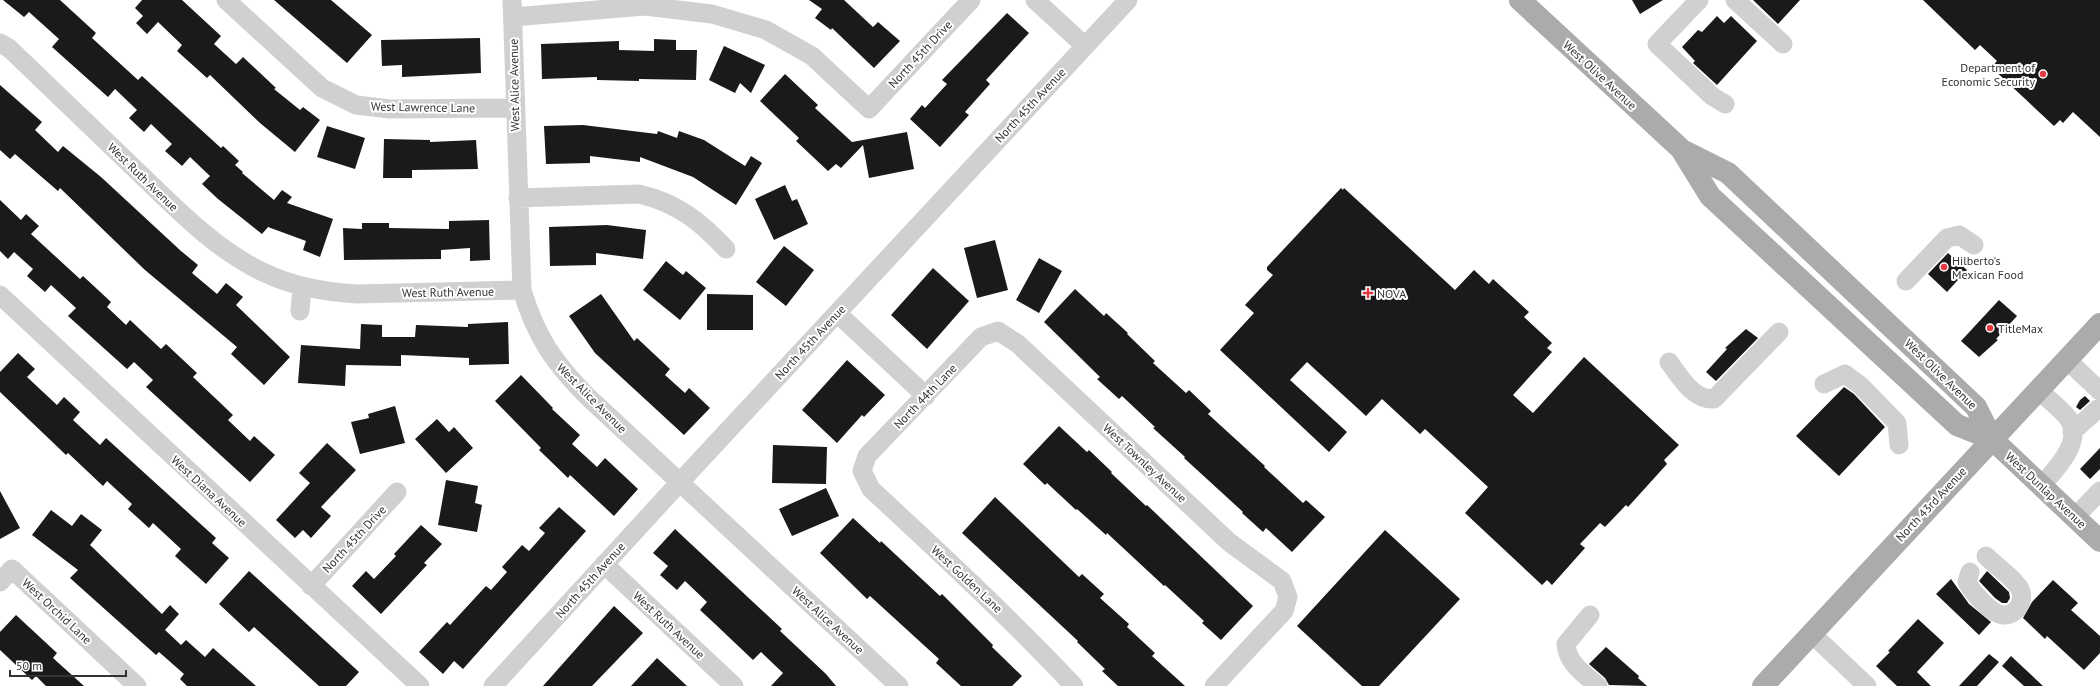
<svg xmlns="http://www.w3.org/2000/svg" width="2100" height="686" font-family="'PT Sans',sans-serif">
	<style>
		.building { fill: #1a1a1a }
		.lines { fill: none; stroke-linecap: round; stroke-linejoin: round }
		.minor { stroke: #d0d0d0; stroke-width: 19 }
		.major { stroke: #ababab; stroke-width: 22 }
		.poi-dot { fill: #e63946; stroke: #fff; stroke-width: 1.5 }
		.labels { text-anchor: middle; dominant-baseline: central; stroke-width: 4; stroke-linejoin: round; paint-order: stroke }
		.street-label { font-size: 12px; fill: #333; stroke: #fff }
		.poi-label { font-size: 12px; fill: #333; stroke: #fff; text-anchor: start }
	</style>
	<rect width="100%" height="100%" fill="#fff"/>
	<path class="building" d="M 3,0 L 60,0 L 96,33 L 92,38 L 138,80 L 142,76 L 221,148 L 223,146 L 239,161 L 235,165 L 243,172 L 242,173 L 274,200 L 282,190 L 292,197 L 287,203 L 333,219 L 320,257 L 303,250 L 306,241 L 268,227 L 262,234 L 218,199 L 202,184 L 210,176 L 190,157 L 182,166 L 165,151 L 172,144 L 151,124 L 144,132 L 129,118 L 137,110 L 115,89 L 108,97 L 52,47 L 59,39 L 29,12 L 24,17 Z
		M 142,0 L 182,0 L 221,36 L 214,44 L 236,64 L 243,57 L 276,88 L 274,89 L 300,110 L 303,107 L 320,120 L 295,152 L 260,123 L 210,75 L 207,78 L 177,51 L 182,45 L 158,22 L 147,34 L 136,23 L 143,16 L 135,8 Z
		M 274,0 L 331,0 L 372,35 L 347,63 Z
		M 809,0 L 844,0 L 873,27 L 878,22 L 900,41 L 874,68 L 832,28 L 831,30 L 815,18 L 822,9 Z
		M 1632,0 L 1663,0 L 1640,14 Z
		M 1753,0 L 1800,0 L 1778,24 Z
		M 1923,0 L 2100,0 L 2100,137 L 2073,112 L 2063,123 L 2060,120 L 2054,126 L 1991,67 L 1997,61 L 1980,45 L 1975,50 Z
		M 1007,13 L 1029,33 L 986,80 L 990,84 L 965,112 L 969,115 L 940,147 L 910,119 L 922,105 L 925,108 L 947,84 L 942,80 Z
		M 1717,16 L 1724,23 L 1731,16 L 1757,41 L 1717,85 L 1693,63 L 1695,61 L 1682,47 L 1698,30 L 1702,32 Z
		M 480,38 L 481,73 L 402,77 L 402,65 L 382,66 L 381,40 Z
		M 654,39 L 676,40 L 676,50 L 697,50 L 696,80 L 639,79 L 639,81 L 597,80 L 597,77 L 542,79 L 541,44 L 619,41 L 619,50 L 654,51 Z
		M 724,46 L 765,65 L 751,93 L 740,83 L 735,93 L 709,80 Z
		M 785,74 L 818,105 L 815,108 L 852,142 L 907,132 L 914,169 L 869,178 L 863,145 L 841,168 L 836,164 L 828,171 L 796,141 L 799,138 L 760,101 Z
		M 0,85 L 42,122 L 35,130 L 58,152 L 63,146 L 101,177 L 181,251 L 198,265 L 192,273 L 217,294 L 226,283 L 243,297 L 236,305 L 290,357 L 264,385 L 231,354 L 237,347 L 145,270 L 60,188 L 58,191 L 15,154 L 10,159 L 0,150 Z
		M 583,125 L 657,134 L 658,131 L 677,138 L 679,131 L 704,140 L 745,166 L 751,156 L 762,163 L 736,205 L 693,177 L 640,157 L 640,162 L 590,156 L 590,163 L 546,164 L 544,126 Z
		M 327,126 L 365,138 L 355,169 L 317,157 Z
		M 384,139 L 430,140 L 430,142 L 476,140 L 478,169 L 412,170 L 412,178 L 383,178 Z
		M 785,185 L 792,201 L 797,199 L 808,224 L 774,240 L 755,199 Z
		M 1341,188 L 1343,190 L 1344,188 L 1455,290 L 1474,270 L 1489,284 L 1493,279 L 1529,312 L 1524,317 L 1552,343 L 1547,348 L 1552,352 L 1513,395 L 1533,413 L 1584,357 L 1679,445 L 1664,460 L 1667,464 L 1628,507 L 1626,505 L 1605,527 L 1600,523 L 1580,544 L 1585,548 L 1552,585 L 1547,580 L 1542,585 L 1465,513 L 1488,487 L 1425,429 L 1420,434 L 1382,399 L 1366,416 L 1307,362 L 1290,380 L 1347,432 L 1329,452 L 1220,350 L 1254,313 L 1245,305 L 1273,275 L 1267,270 L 1267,267 Z
		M 0,200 L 21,220 L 26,214 L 39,226 L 31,234 L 80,279 L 83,276 L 111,302 L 107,307 L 126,325 L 130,320 L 161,349 L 166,344 L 197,373 L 193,377 L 233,415 L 228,420 L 250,441 L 254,436 L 275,455 L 250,482 L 146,387 L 153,380 L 134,362 L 127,369 L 68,316 L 76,308 L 51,285 L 45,292 L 27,276 L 33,269 L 14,252 L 8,259 L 0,251 Z
		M 489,220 L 490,260 L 470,261 L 470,248 L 441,250 L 441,259 L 344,260 L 343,228 L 362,229 L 362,223 L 389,223 L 389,228 L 449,229 L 449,221 Z
		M 607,225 L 646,230 L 643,259 L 596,253 L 596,265 L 550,266 L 549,227 Z
		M 995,240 L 1008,290 L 977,298 L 964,248 Z
		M 784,246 L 814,270 L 786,306 L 756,282 Z
		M 1948,253 L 1967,270 L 1947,292 L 1928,274 Z
		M 1039,258 L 1062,271 L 1039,313 L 1016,300 Z
		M 666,261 L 683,275 L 686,271 L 706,288 L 680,320 L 643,290 Z
		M 933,268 L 969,301 L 927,349 L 891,315 Z
		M 1075,289 L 1104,316 L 1106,313 L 1128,333 L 1127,334 L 1155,361 L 1153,363 L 1186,393 L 1189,390 L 1211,411 L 1208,414 L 1265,466 L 1264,467 L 1303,503 L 1306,500 L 1325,517 L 1292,552 L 1266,528 L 1263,532 L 1242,513 L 1243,512 L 1184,458 L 1185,457 L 1153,428 L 1155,427 L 1122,396 L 1119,399 L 1097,379 L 1100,377 L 1044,322 Z
		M 601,294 L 634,341 L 637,338 L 670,369 L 665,375 L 685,393 L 689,388 L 710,408 L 684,435 L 595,353 L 569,316 Z
		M 707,294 L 753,295 L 753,330 L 707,330 Z
		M 1999,300 L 2017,316 L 1996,339 L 1998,340 L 1979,357 L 1961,341 Z
		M 508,322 L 509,364 L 469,365 L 469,358 L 401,355 L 401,366 L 346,365 L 345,386 L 298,383 L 301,345 L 360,349 L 361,324 L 382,325 L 382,337 L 415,337 L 416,325 L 468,327 L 468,324 Z
		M 1746,329 L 1758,338 L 1716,381 L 1706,372 L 1727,349 L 1725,348 Z
		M 18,353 L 35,369 L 27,377 L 57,405 L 64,397 L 80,412 L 73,420 L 100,445 L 106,438 L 216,538 L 212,543 L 229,558 L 206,584 L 175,556 L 181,549 L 153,523 L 149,528 L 128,509 L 132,504 L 107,481 L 103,486 L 68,453 L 66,455 L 0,392 L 0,372 Z
		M 847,360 L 885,395 L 864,417 L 862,415 L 837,443 L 802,410 Z
		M 521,375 L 553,408 L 552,409 L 580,435 L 572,444 L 597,467 L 605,458 L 638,489 L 614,516 L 570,475 L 568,478 L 539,450 L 541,448 L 495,401 Z
		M 1844,387 L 1854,394 L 1885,427 L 1839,476 L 1796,436 Z
		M 2085,396 L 2090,401 L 2080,410 L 2076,407 L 2080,400 Z
		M 395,406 L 405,443 L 360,454 L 351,422 L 369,418 L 368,414 Z
		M 437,419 L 449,432 L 454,427 L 473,448 L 446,473 L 415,439 Z
		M 1059,426 L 1087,452 L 1089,450 L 1112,472 L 1111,473 L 1146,506 L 1147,505 L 1253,606 L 1221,640 L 1202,623 L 1204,621 L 1165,585 L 1164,586 L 1107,533 L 1106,535 L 1077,509 L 1076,510 L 1047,483 L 1045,485 L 1023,464 Z
		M 327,443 L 356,470 L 321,507 L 331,516 L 311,538 L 303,530 L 295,538 L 276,520 L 310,483 L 299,473 Z
		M 773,445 L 827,447 L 826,484 L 772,483 Z
		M 2100,448 L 2100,469 L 2090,479 L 2080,469 Z
		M 446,480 L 478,486 L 475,503 L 482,505 L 477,532 L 438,525 Z
		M 826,488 L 839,516 L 792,536 L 779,509 Z
		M 0,491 L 20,528 L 0,539 Z
		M 995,497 L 1079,577 L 1082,574 L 1104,594 L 1100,598 L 1129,624 L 1127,627 L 1155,653 L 1152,656 L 1185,686 L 1118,686 L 1102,671 L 1105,669 L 1077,642 L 1078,641 L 962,533 Z
		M 559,507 L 586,531 L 463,669 L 454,661 L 443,674 L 419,652 L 447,622 L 450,625 L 486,586 L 491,590 L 507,572 L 502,567 L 522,545 L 529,551 L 545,533 L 539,528 Z
		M 51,510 L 72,526 L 81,514 L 102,530 L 90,545 L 162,614 L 170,605 L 179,614 L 165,630 L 181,645 L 186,640 L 205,657 L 213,648 L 256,686 L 187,686 L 180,679 L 184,674 L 159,652 L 156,655 L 70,578 L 78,570 L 32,535 Z
		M 853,518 L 880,543 L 881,541 L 940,596 L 942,594 L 993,645 L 992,647 L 1022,676 L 1012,686 L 961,686 L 936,663 L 939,659 L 870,596 L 867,599 L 820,553 Z
		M 421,525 L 442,544 L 424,563 L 427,565 L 381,614 L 352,586 L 366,571 L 374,579 L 396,556 L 394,554 Z
		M 675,529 L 782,629 L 780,631 L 826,674 L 836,686 L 771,686 L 783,673 L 761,652 L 753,660 L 714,623 L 700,610 L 707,602 L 685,581 L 677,590 L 660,575 L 668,566 L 653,553 Z
		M 1385,530 L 1460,599 L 1379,686 L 1362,686 L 1297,626 Z
		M 249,571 L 359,672 L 346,686 L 319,686 L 254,627 L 249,632 L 219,604 Z
		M 1987,571 L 2009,592 L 2010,598 L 2007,603 L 2002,603 L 1995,598 L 1979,581 Z
		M 1951,579 L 1969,604 L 1991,622 L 1979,635 L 1936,594 Z
		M 2053,580 L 2078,603 L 2071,610 L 2100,636 L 2100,653 L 2084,670 L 2047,636 L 2045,639 L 2023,618 L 2032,602 Z
		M 614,606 L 643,633 L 592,686 L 543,686 Z
		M 16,615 L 57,653 L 53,658 L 84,686 L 46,686 L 36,676 L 32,680 L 0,650 L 0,632 Z
		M 1918,619 L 1944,643 L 1917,672 L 1931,686 L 1897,686 L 1876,666 L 1890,652 L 1888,651 Z
		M 1606,647 L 1639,676 L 1638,678 L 1647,686 L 1609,685 L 1605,678 L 1589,664 Z
		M 1989,654 L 1999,662 L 1977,686 L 1959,686 Z
		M 2011,656 L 2043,686 L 2024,686 L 2002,666 Z
		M 657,658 L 687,686 L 631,686 Z"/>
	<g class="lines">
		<path class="minor" d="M 226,0 L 322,88 L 356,105 L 390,109 L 514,108
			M 512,0 L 522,290 C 536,337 554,363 588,397 L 899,686
			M 1035,0 L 1085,46
			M 1699,0 L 1657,44 L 1712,96 L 1725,104
			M 1735,0 L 1783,44
			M 513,17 L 645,6 L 712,14 L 766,30 L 812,56 L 869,109 L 971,0
			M 0,43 L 10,49 C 52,89 94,130 136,170 C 175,207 214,249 263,272 C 293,287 325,292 357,294 L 522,290
			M 518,198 L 639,194 C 677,203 700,221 726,249
			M 1906,281 L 1947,238 L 1959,235 L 1974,245
			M 0,295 L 420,686
			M 300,311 L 302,287
			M 837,313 L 926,396
			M 2067,360 L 2100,391
			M 1669,362 C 1681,378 1693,400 1714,399 L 1779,332
			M 1824,384 L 1845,374 L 1861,386 L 1897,423 L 1899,445
			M 2038,390 C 2048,399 2060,408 2068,418 C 2085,441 2055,470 2041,486
			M 2072,432 L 2100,407
			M 2075,517 L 2100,491
			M 604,564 L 734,686
			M 1970,572 L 1967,582 C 1972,592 1991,614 2003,615 C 2018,616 2027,597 2018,586 C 2010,575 1996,566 1986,556
			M 0,582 L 12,569 L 137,686
			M 311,586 L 397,492
			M 1590,615 L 1566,644 C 1567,663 1584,674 1598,686
			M 1812,634 L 1867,686
			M 493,686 L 680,482 L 1128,0
			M 1074,686 C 1009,617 940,553 871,489 L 862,471 L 867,456 L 981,337 L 998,331 L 1018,344 L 1229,542 L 1282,581 L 1288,597 L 1284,611 L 1214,686"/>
		<path class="major" d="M 1520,0 L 1681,149 L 1710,196 L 1957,425 L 1992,439 L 2100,541
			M 1682,150 L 1728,173 L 1976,407 L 1992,439
			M 1763,686 L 2100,324"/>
	</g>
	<g class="poi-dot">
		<circle cx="2043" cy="74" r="4"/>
		<circle cx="1944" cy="267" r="4"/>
		<path d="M1366 287h4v4h4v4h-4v4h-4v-4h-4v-4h4z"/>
		<circle cx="1990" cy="328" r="4"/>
	</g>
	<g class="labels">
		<g class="street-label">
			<text transform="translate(920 54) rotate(-47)">North 45th Drive</text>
			<text transform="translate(1600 75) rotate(43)">West Olive Avenue</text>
			<text transform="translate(514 85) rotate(-91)">West Alice Avenue</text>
			<text transform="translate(1030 105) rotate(-47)">North 45th Avenue</text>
			<text transform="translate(423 107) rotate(1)">West Lawrence Lane</text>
			<text transform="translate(143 177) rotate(44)">West Ruth Avenue</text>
			<text transform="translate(448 292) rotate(-1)">West Ruth Avenue</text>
			<text transform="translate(810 342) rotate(-47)">North 45th Avenue</text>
			<text transform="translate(1941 374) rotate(44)">West Olive Avenue</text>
			<text transform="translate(925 396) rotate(-46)">North 44th Lane</text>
			<text transform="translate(592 398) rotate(45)">West Alice Avenue</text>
			<text transform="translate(1145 463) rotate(43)">West Townley Avenue</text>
			<text transform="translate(2046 490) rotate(43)">West Dunlap Avenue</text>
			<text transform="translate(209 491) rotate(43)">West Diana Avenue</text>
			<text transform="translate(1931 504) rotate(-47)">North 43rd Avenue</text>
			<text transform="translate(354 539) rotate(-47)">North 45th Drive</text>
			<text transform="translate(967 579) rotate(43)">West Golden Lane</text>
			<text transform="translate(590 580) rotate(-48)">North 45th Avenue</text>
			<text transform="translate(57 611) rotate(43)">West Orchid Lane</text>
			<text transform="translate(828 620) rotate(43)">West Alice Avenue</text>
			<text transform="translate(669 625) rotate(43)">West Ruth Avenue</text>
		</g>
		<g class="poi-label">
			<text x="2035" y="67" text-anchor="end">Department of<tspan x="2035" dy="14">Economic Security</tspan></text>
			<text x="1952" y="260">Hilberto's<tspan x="1952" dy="14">Mexican Food</tspan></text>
			<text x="1377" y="293">NOVA</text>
			<text x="1998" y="328">TitleMax</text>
		</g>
	</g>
	<path d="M10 670v6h116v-6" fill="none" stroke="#333333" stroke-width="2"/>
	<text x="16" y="670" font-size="12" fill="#333333" stroke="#ffffff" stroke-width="3" paint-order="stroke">50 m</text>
</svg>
